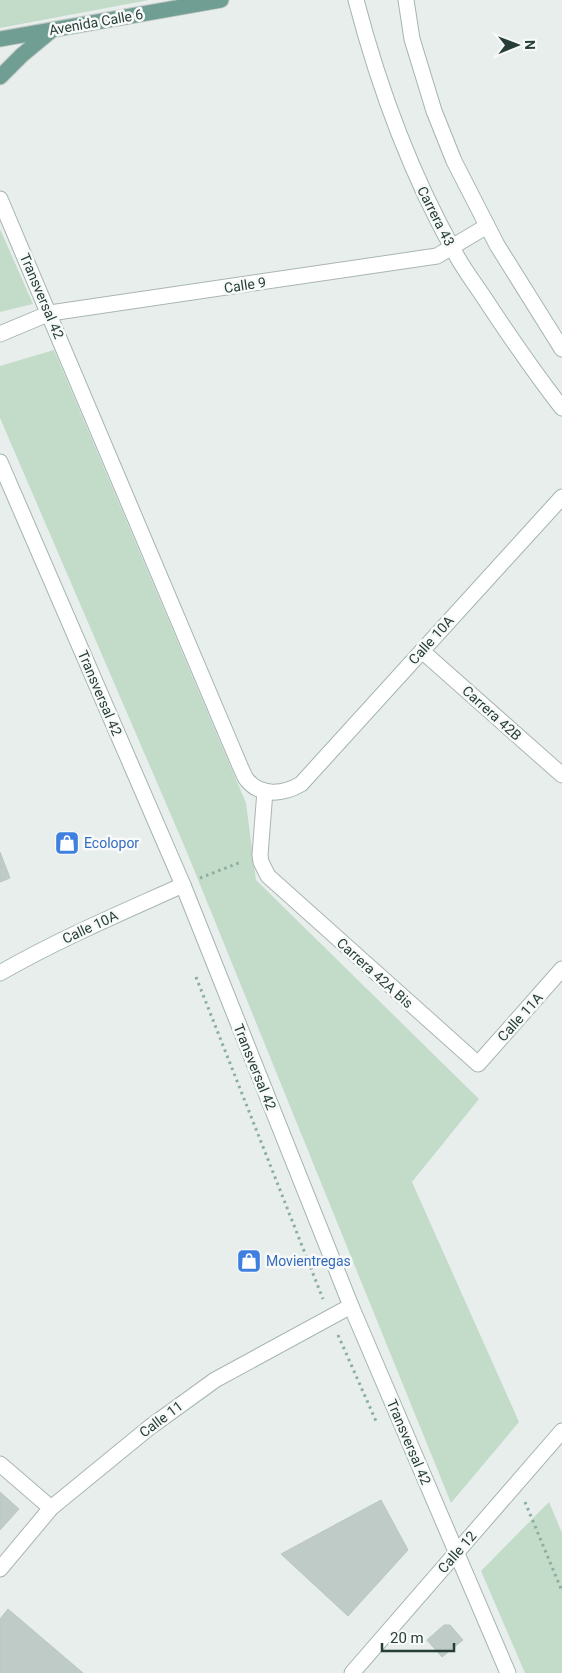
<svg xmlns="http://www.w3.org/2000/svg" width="562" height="1673" font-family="Roboto,sans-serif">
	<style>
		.green { fill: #c3dcca }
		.building { fill: #bfcbc7; stroke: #bac7c2 }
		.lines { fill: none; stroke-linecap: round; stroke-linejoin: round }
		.street-casing { stroke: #aab6b2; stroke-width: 17 }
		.secondary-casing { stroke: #a3b5af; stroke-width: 17 }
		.primary-casing { stroke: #c3c9c7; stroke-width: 17 }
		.path { stroke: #8baea3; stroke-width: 3; stroke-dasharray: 2.5 4; stroke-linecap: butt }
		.street { stroke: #fff; stroke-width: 15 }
		.secondary { stroke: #fff; stroke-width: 15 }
		.primary { stroke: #719e93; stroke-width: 15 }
		.labels { text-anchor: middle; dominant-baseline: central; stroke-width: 5; stroke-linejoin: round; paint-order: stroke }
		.street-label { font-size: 14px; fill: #273e38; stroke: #f7faf9 }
		.shop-label { font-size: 14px; fill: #366cbe; stroke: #f7faf9; text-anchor: start }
	</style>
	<rect width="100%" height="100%" fill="#e7eeeb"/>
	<path class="green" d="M 0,0 L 149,0 L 0,28 Z
		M 0,229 L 33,304 L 0,312 Z
		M 54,350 L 246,803 L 256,880 L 479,1099 L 412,1182 L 519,1422 L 451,1503 L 186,850 L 0,418 L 0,366 Z
		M 549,1502 L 562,1533 L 562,1673 L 525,1673 L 481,1571 Z"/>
	<path class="building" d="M 0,852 L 10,878 L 0,882 Z
		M 0,1492 L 19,1509 L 0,1530 Z
		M 381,1500 L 408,1550 L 348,1616 L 281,1554 Z
		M 8,1609 L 83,1673 L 0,1673 L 0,1619 Z
		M 444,1625 L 450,1625 L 463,1640 L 442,1657 L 427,1640 Z"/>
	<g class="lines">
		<defs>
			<path id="street" d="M 0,334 L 50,313 L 437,256 L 487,226
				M 422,651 L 562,775
				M 265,791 L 260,855 L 261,862 L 268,876 L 478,1064 L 562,969
				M 0,973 C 59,939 121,913 183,885
				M 0,1464 L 51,1508
				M 0,1569 L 51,1508 L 150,1427 L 215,1380 L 351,1306"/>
			<path id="secondary" d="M 356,0 C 379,88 410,172 454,251 C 462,267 473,281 483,296 C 508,334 534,372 562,408
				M 406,0 L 412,39 L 434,111 L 454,161 L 497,245 L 562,349
				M 0,199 L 240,766 C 242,770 244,776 247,780 C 261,797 284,794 301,784 L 562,497
				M 0,462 L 183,885 L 351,1306 L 508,1673
				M 352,1673 L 562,1431"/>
			<path id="primary" d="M 0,39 L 221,0
				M 0,77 L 22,55 L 51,31"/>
		</defs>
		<use href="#street" class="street-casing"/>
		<use href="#secondary" class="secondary-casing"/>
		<use href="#primary" class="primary-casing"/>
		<path class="path" d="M 200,878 L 241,862
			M 196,977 L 323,1299
			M 338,1335 L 376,1421
			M 525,1502 L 562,1591"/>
		<use href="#street" class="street"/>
		<use href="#secondary" class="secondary"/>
		<use href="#primary" class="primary"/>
	</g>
	<defs>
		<symbol id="shop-square" viewBox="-11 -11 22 22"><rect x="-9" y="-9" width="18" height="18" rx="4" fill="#3f7fe0" stroke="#f7faf9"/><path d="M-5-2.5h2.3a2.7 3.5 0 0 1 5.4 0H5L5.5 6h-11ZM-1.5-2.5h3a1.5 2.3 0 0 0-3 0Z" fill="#fff"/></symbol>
	</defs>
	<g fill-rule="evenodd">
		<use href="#shop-square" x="53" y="829" width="28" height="28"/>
		<use href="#shop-square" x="235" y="1247" width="28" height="28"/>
	</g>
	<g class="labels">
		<g class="street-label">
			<text transform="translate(96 22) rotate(-10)">Avenida Calle 6</text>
			<text transform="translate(436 216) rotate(63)">Carrera 43</text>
			<text transform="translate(245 285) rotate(-8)">Calle 9</text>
			<text transform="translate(42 296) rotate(67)">Transversal 42</text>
			<text transform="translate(431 640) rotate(-48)">Calle 10A</text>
			<text transform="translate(100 693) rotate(67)">Transversal 42</text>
			<text transform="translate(492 713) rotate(42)">Carrera 42B</text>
			<text transform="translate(90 927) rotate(-25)">Calle 10A</text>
			<text transform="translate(375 973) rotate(42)">Carrera 42A Bis</text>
			<text transform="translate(520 1017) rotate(-48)">Calle 11A</text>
			<text transform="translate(255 1067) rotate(68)">Transversal 42</text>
			<text transform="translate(161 1419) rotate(-37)">Calle 11</text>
			<text transform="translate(409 1442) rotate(67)">Transversal 42</text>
			<text transform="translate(457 1552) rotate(-49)">Calle 12</text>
		</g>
		<g class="shop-label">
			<text x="84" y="843">Ecolopor</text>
			<text x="266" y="1261">Movientregas</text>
		</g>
	</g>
	<g transform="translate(517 45) rotate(89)" stroke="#f7faf9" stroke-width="4" paint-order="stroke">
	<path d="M0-4L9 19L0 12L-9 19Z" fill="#273e38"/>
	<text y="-8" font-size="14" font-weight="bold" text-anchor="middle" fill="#273e38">N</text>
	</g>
	<path d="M382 1643v8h72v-8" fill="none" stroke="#273e38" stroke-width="2.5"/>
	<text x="390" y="1643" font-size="15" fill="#273e38" stroke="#f7faf9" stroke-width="4" paint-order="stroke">20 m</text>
</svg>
